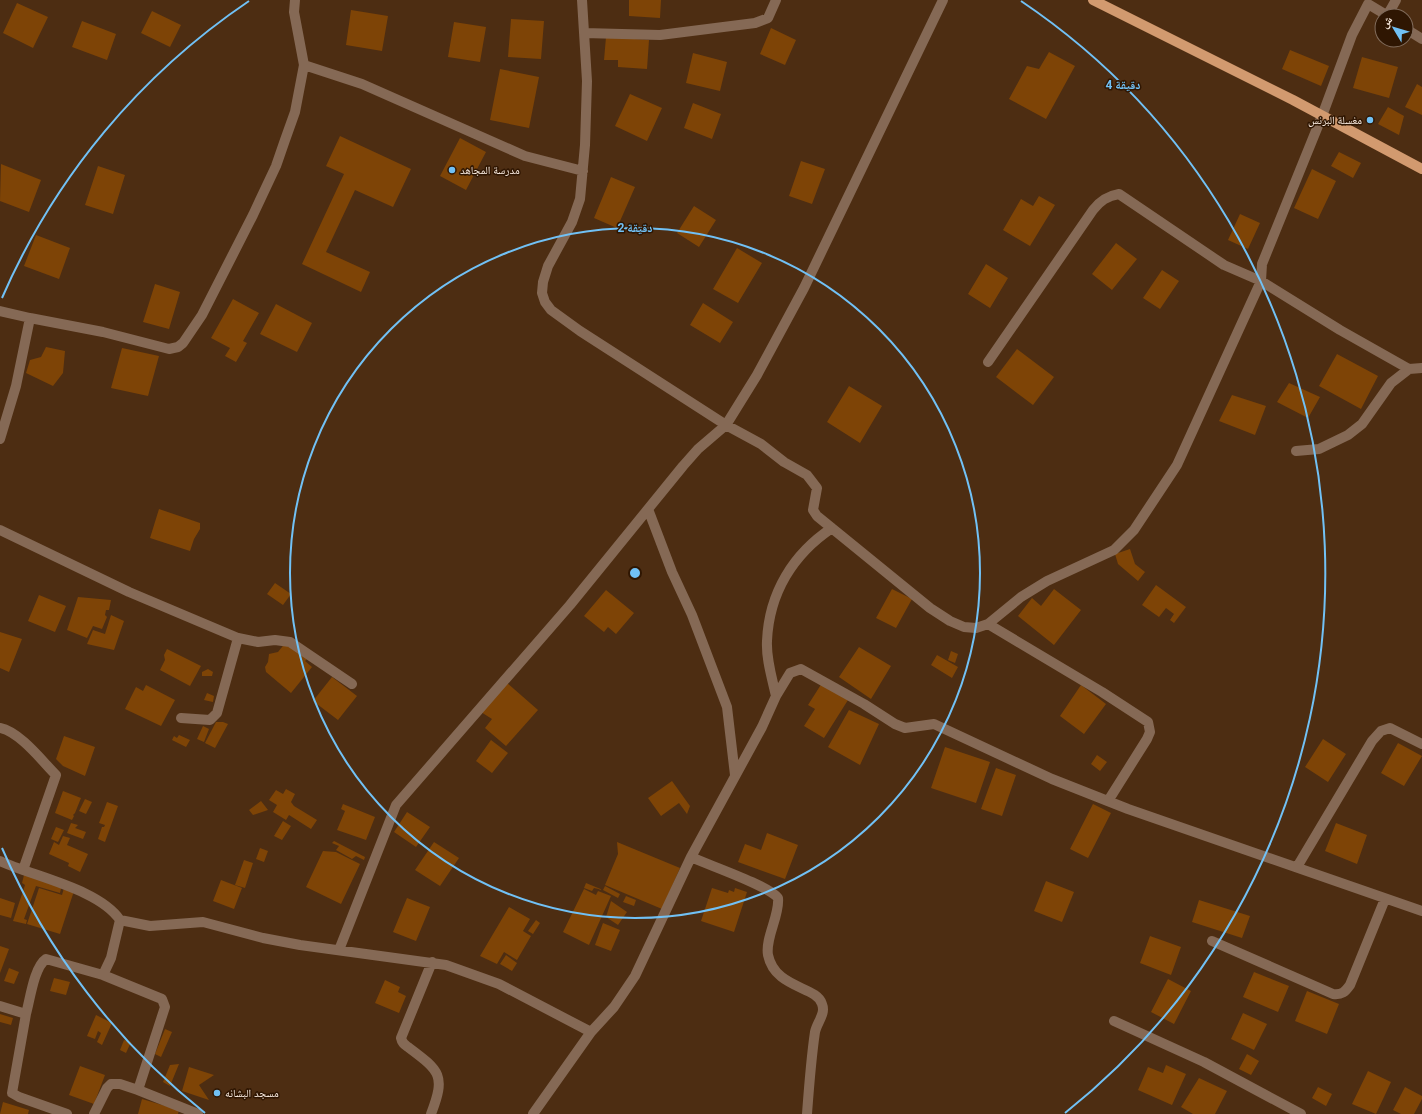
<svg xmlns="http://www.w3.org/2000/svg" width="1422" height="1114" font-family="Roboto,'Noto Naskh Arabic',sans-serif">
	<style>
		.building { fill: #7e4406 }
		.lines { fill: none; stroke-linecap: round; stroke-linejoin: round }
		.minor { stroke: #856955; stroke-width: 10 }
		.major { stroke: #d29a6f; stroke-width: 10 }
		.ring { fill: none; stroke: #71c1f5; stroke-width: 2 }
		.poi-dot { fill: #71c1f5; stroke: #2f1602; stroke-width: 1.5 }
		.labels { text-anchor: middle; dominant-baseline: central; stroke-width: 3; stroke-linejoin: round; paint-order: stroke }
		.poi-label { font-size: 11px; fill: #fbede2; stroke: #2f1602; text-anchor: start }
		.centre { fill: #71c1f5; stroke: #2f1602; stroke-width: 2 }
		.ring-label { font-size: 12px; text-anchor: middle; font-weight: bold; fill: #71c1f5; stroke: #2f1602; stroke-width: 3; stroke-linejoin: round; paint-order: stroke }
	</style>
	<rect width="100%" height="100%" fill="#4d2d12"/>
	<path class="building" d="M 629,0 L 661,0 L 660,18 L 629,16 Z
		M 17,3 L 48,17 L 33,48 L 3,33 Z
		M 351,10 L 388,16 L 382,51 L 346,45 Z
		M 152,11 L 181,25 L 170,47 L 141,33 Z
		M 511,19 L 544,21 L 541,59 L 508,57 Z
		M 82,21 L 116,34 L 107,60 L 72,47 Z
		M 454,22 L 486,27 L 480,62 L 448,57 Z
		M 771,28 L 796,40 L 785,65 L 760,54 Z
		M 606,37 L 649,40 L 647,69 L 618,67 L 618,60 L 604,60 Z
		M 1290,50 L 1329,66 L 1321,86 L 1282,69 Z
		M 1049,52 L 1075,66 L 1046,119 L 1009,99 L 1027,66 L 1039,69 Z
		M 693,53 L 727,62 L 720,91 L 686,83 Z
		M 1362,57 L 1398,67 L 1389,98 L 1353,88 Z
		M 500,69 L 539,77 L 529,128 L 490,120 Z
		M 1417,84 L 1422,87 L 1422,115 L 1405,107 Z
		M 630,94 L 662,108 L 647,141 L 615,126 Z
		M 693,103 L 721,114 L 712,139 L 684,128 Z
		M 1388,107 L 1404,116 L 1399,135 L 1378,124 Z
		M 340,136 L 411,169 L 393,207 L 355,190 L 326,252 L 370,272 L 361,292 L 302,264 L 344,174 L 326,166 Z
		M 460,138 L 486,152 L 466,190 L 440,176 Z
		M 1339,152 L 1361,163 L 1353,178 L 1331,166 Z
		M 801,161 L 825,169 L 812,204 L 789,196 Z
		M 1,164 L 41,180 L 29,212 L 0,201 Z
		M 98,166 L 125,175 L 113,214 L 85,205 Z
		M 1312,169 L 1336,181 L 1318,219 L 1294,208 Z
		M 611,177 L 635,187 L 617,228 L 594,218 Z
		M 1039,196 L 1055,205 L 1030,246 L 1003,230 L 1021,199 L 1033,206 Z
		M 694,206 L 716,220 L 699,247 L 677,233 Z
		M 1240,214 L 1260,223 L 1248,249 L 1228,240 Z
		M 36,235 L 70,248 L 59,279 L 24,266 Z
		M 1116,243 L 1137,259 L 1112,290 L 1092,274 Z
		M 737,248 L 762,263 L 738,303 L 713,289 Z
		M 986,264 L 1008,278 L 990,308 L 968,294 Z
		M 1162,270 L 1179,281 L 1160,309 L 1143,298 Z
		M 155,284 L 180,292 L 169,329 L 143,322 Z
		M 233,299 L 259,313 L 243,341 L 247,343 L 236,362 L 225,356 L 230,348 L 211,338 Z
		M 703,303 L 733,322 L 720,343 L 690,325 Z
		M 276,304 L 312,323 L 297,352 L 260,334 Z
		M 46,347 L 65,351 L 63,373 L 53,386 L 26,373 L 30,360 L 41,357 Z
		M 122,348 L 159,356 L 148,396 L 111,388 Z
		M 1017,349 L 1054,377 L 1033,405 L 996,377 Z
		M 1337,354 L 1378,376 L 1361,409 L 1319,386 Z
		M 1289,383 L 1320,397 L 1308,418 L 1277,402 Z
		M 849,386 L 882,406 L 860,443 L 827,422 Z
		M 1232,395 L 1266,406 L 1255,435 L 1219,421 Z
		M 159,509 L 200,523 L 200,529 L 194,539 L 190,551 L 150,538 Z
		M 1130,549 L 1135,564 L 1145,572 L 1138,581 L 1118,564 L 1115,554 Z
		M 275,583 L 291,594 L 283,605 L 267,594 Z
		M 1156,585 L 1186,607 L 1174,623 L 1170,620 L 1174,614 L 1166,608 L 1159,617 L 1142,605 Z
		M 892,589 L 912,599 L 896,628 L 876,618 Z
		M 1054,589 L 1081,610 L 1054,645 L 1018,616 L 1032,598 L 1041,606 Z
		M 606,590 L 634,613 L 616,634 L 608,627 L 604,632 L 584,616 Z
		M 39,595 L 66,606 L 55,632 L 28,621 Z
		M 78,597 L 111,600 L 109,610 L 106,610 L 105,615 L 107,617 L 102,629 L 93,626 L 87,638 L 67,630 Z
		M 111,615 L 124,621 L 114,650 L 87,644 L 93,630 L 105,634 Z
		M 0,632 L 22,639 L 9,672 L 0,668 Z
		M 286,642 L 307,659 L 305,661 L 312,667 L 291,693 L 266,672 L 265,667 L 268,662 L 269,654 L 278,652 Z
		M 859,647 L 891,666 L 871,699 L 839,677 Z
		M 167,649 L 201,666 L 190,686 L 160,670 L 165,660 L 164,655 Z
		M 951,651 L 958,654 L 955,663 L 948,660 Z
		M 937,655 L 958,667 L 952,678 L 931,665 Z
		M 208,669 L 213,672 L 212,676 L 202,676 L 202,672 Z
		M 332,677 L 357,696 L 338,720 L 313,701 Z
		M 507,683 L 538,710 L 506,746 L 485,728 L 492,719 L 481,712 Z
		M 822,683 L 848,700 L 824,738 L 804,726 L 815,709 L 808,705 Z
		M 146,685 L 175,700 L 161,726 L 125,709 L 136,687 L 143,691 Z
		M 1081,685 L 1106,704 L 1084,734 L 1060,716 Z
		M 207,693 L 214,696 L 213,702 L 204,700 Z
		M 849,710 L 879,724 L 860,765 L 828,747 Z
		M 216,722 L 223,722 L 228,724 L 215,748 L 205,743 Z
		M 203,726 L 209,729 L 204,742 L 197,739 Z
		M 179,735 L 190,740 L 186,747 L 172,740 L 174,736 L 177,738 Z
		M 64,736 L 95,747 L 85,776 L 63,766 L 56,759 Z
		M 1323,739 L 1346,754 L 1328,782 L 1305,767 Z
		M 491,740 L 508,753 L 492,773 L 476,761 Z
		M 1398,743 L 1422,756 L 1404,786 L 1381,773 Z
		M 945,747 L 990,762 L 976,803 L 931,788 Z
		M 1097,755 L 1107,762 L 1100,771 L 1091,764 Z
		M 996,768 L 1016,775 L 1002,816 L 981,809 Z
		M 672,781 L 690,806 L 687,814 L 679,803 L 661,816 L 648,798 Z
		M 286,789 L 295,794 L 291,802 L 294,806 L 317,820 L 311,829 L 289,815 L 286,820 L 273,812 L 277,805 L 269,800 L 276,790 L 283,794 Z
		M 63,791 L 81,798 L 75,813 L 73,815 L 74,816 L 72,820 L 55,813 Z
		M 85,799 L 92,802 L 86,814 L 79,811 Z
		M 261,801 L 268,810 L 253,815 L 249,810 Z
		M 107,802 L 118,806 L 105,842 L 98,839 L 102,827 L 104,827 L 105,825 L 99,823 Z
		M 343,804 L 375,817 L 366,840 L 337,830 L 345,811 L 341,809 Z
		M 1093,804 L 1111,813 L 1088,858 L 1070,849 Z
		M 407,812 L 430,827 L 416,847 L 394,832 Z
		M 283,821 L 291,826 L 282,840 L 274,836 Z
		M 71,823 L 78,825 L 75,828 L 86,832 L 83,839 L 67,833 Z
		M 1336,823 L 1367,835 L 1357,864 L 1325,851 Z
		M 56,827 L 64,830 L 58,842 L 51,839 Z
		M 767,833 L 798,845 L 785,879 L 738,862 L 745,844 L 761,850 Z
		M 63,836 L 70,838 L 67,845 L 88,854 L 80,872 L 68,866 L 69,863 L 49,854 L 54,842 L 59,845 Z
		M 334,841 L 365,857 L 364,860 L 356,856 L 352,859 L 336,850 L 339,846 L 332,843 Z
		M 434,842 L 459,858 L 440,886 L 415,870 Z
		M 617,842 L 680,868 L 662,909 L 605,885 L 618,854 Z
		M 260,848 L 268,851 L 264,862 L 256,859 Z
		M 323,851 L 336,852 L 360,864 L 341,904 L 306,887 Z
		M 244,860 L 253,863 L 245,888 L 235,885 Z
		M 24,875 L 63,880 L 60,893 L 36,886 L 24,919 L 27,920 L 26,924 L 13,921 L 25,885 L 22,883 Z
		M 221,880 L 242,888 L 234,909 L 213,901 Z
		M 1046,881 L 1074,892 L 1062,922 L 1034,911 Z
		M 586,883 L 603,890 L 594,888 L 592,891 L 584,888 Z
		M 605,886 L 620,894 L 618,898 L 603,890 Z
		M 39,888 L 62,895 L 64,888 L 74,891 L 60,934 L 27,924 Z
		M 712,888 L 728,893 L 729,890 L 734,892 L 735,888 L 747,892 L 734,932 L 701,921 Z
		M 584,889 L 596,895 L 598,891 L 611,896 L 589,945 L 563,932 Z
		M 626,896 L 636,900 L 634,906 L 623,902 Z
		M 0,898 L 15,903 L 11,918 L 0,915 Z
		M 407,898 L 430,907 L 416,941 L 393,932 Z
		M 1199,900 L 1250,916 L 1242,938 L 1192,922 Z
		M 611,901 L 627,912 L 618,925 L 606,917 Z
		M 509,907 L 530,919 L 523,931 L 531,936 L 517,960 L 504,952 L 497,964 L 480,956 Z
		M 536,920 L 540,923 L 533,934 L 528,931 Z
		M 603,923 L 620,930 L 611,951 L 595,945 Z
		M 1150,936 L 1181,947 L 1171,975 L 1140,963 Z
		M 0,946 L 9,949 L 0,973 Z
		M 506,955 L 517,963 L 512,971 L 500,964 Z
		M 9,968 L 19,972 L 14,984 L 4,981 Z
		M 1254,972 L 1289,986 L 1278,1012 L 1243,997 Z
		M 54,978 L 70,982 L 66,995 L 50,991 Z
		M 1168,979 L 1191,991 L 1174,1024 L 1151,1012 Z
		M 385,980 L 400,987 L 398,992 L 406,996 L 399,1013 L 375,1003 Z
		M 1307,991 L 1339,1004 L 1327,1034 L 1295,1021 Z
		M 1243,1013 L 1267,1024 L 1254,1050 L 1231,1039 Z
		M 0,1014 L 13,1018 L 11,1025 L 0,1022 Z
		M 96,1015 L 112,1023 L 102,1045 L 97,1042 L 101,1033 L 98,1031 L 95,1039 L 87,1036 Z
		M 165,1029 L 172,1032 L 161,1057 L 155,1054 Z
		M 124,1040 L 131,1042 L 126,1053 L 120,1050 Z
		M 1247,1054 L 1259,1061 L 1251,1075 L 1239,1069 Z
		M 179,1064 L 170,1086 L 163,1082 L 170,1065 Z
		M 1166,1065 L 1186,1074 L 1172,1105 L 1138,1090 L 1148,1067 L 1163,1073 Z
		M 80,1066 L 105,1075 L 94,1104 L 69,1095 Z
		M 189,1067 L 214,1075 L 199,1085 L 209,1100 L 182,1091 Z
		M 1368,1071 L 1391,1082 L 1376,1114 L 1352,1104 Z
		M 1199,1078 L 1227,1091 L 1215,1114 L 1193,1114 L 1181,1107 Z
		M 1318,1087 L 1332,1094 L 1326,1106 L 1312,1098 Z
		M 1405,1087 L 1422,1096 L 1422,1099 L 1414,1114 L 1401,1114 L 1393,1110 Z
		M 142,1099 L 179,1110 L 178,1114 L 138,1114 Z
		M 3,1102 L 29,1110 L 28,1114 L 0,1114 Z"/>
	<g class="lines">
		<path class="minor" d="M 582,0 L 587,81 L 585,145 L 580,199 L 572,222 L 548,266 L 543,282 L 542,293 L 545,302 L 551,310 L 580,331 L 726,425 L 761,444 L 784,462 L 807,475 L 817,488 L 813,510 L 817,516 L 930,608 L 950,621 L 964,627 L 976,628 L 988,624 L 1021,597 L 1047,581 L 1114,550 L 1134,530 L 1177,465 L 1261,281 L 1262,264 L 1322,116 L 1352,35 L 1368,4 L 1388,16
			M 1387,16 L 1396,0
			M 1406,29 L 1422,39
			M 584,33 L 660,35 L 755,23 L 768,18 L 776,0
			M 304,65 L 362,84 L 525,156 L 583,171
			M 0,311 L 30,318 L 103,332 L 169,349 L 178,347 L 183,343 L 202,315 L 253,215 L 276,166 L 285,140 L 295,112 L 304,65 L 294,12 L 295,0
			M 988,362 L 1093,210 C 1100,201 1107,196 1119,194 L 1224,265 L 1261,281 L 1340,330 L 1409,369 L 1422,368
			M 0,439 L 16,386 L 30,318
			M 1296,451 L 1319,449 L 1348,435 L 1362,424 L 1391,383 L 1409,369
			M 648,509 L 672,572 L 692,615 L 727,707 L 735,775
			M 0,530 L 129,592 L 238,638 L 258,642 L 275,640 L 290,642 L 352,684
			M 988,624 L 1102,692 L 1148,722 L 1150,732 L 1147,739 L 1108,801
			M 776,696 C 772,678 766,659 767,641 C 769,593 793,554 832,528
			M 181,718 L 210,720 L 217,713 L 238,638
			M 0,728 C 20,732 42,761 56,775 L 23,870
			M 691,857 C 708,865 768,885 778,898 C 780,915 765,938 768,955 C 775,989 817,986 822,1004 C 826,1014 817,1022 815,1032 C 811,1059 809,1087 807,1114
			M 0,861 C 35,877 99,889 120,920 L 111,958 L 103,975 L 157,997 L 162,999 L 165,1007 L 138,1090 L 198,1114
			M 1297,867 L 1372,741 L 1381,731 L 1390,728 L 1422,744
			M 120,920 L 150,926 L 203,922 L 263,938 L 300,945 L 446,965 L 499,984 L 591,1032
			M 1212,941 L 1333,994 C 1342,995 1345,992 1350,985 L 1385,899
			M 339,950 L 396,805 L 570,605 L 683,466 L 698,449 L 726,425 L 757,375 L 804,288 L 943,0
			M 0,1006 L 26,1014 L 12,1093 L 19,1097 L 67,1114
			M 26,1014 C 30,1000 34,967 46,959 L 103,975
			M 1114,1021 L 1204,1062 L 1301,1114
			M 94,1114 L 107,1088 L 111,1084 L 120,1084 L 138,1090
			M 431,1114 C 446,1075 440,1071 408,1047 C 404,1044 402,1043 401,1038 L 432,962
			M 533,1114 L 591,1032 L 614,1007 L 635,976 L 691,857 L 762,727 L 776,696 L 790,673 L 801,669 L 864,704 L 895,724 L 905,728 L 934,724 L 1052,779 L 1128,809 L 1422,911"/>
		<path class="major" d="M 1093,0 L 1293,100 L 1422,169"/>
	</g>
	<g class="ring">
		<circle cx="635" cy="573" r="345"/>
		<path d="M205 1113A690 690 0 0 1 2 848M2 298A690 690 0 0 1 249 1M1021 1A690 690 0 0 1 1065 1113"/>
	</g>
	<g class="poi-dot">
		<circle cx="1370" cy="120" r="4"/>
		<circle cx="452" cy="170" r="4"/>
		<circle cx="217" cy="1093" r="4"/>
	</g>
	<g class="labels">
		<g class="poi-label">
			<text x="1362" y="120" text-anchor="end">مغسلة البرنس</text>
			<text x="460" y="170">مدرسة المجاهد</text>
			<text x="225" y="1093">مسجد البشانه</text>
		</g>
	</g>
	<circle cx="635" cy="573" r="6" class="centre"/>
	<g class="ring-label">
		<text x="1123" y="89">4 دقيقة</text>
		<text x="635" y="232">2 دقيقة</text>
	</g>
	<g transform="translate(1394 28) rotate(308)"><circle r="19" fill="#2f1602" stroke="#816c5c"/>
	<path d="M0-3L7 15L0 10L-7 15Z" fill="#71c1f5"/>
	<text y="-6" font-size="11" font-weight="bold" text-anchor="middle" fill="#fbede2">ش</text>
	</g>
</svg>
